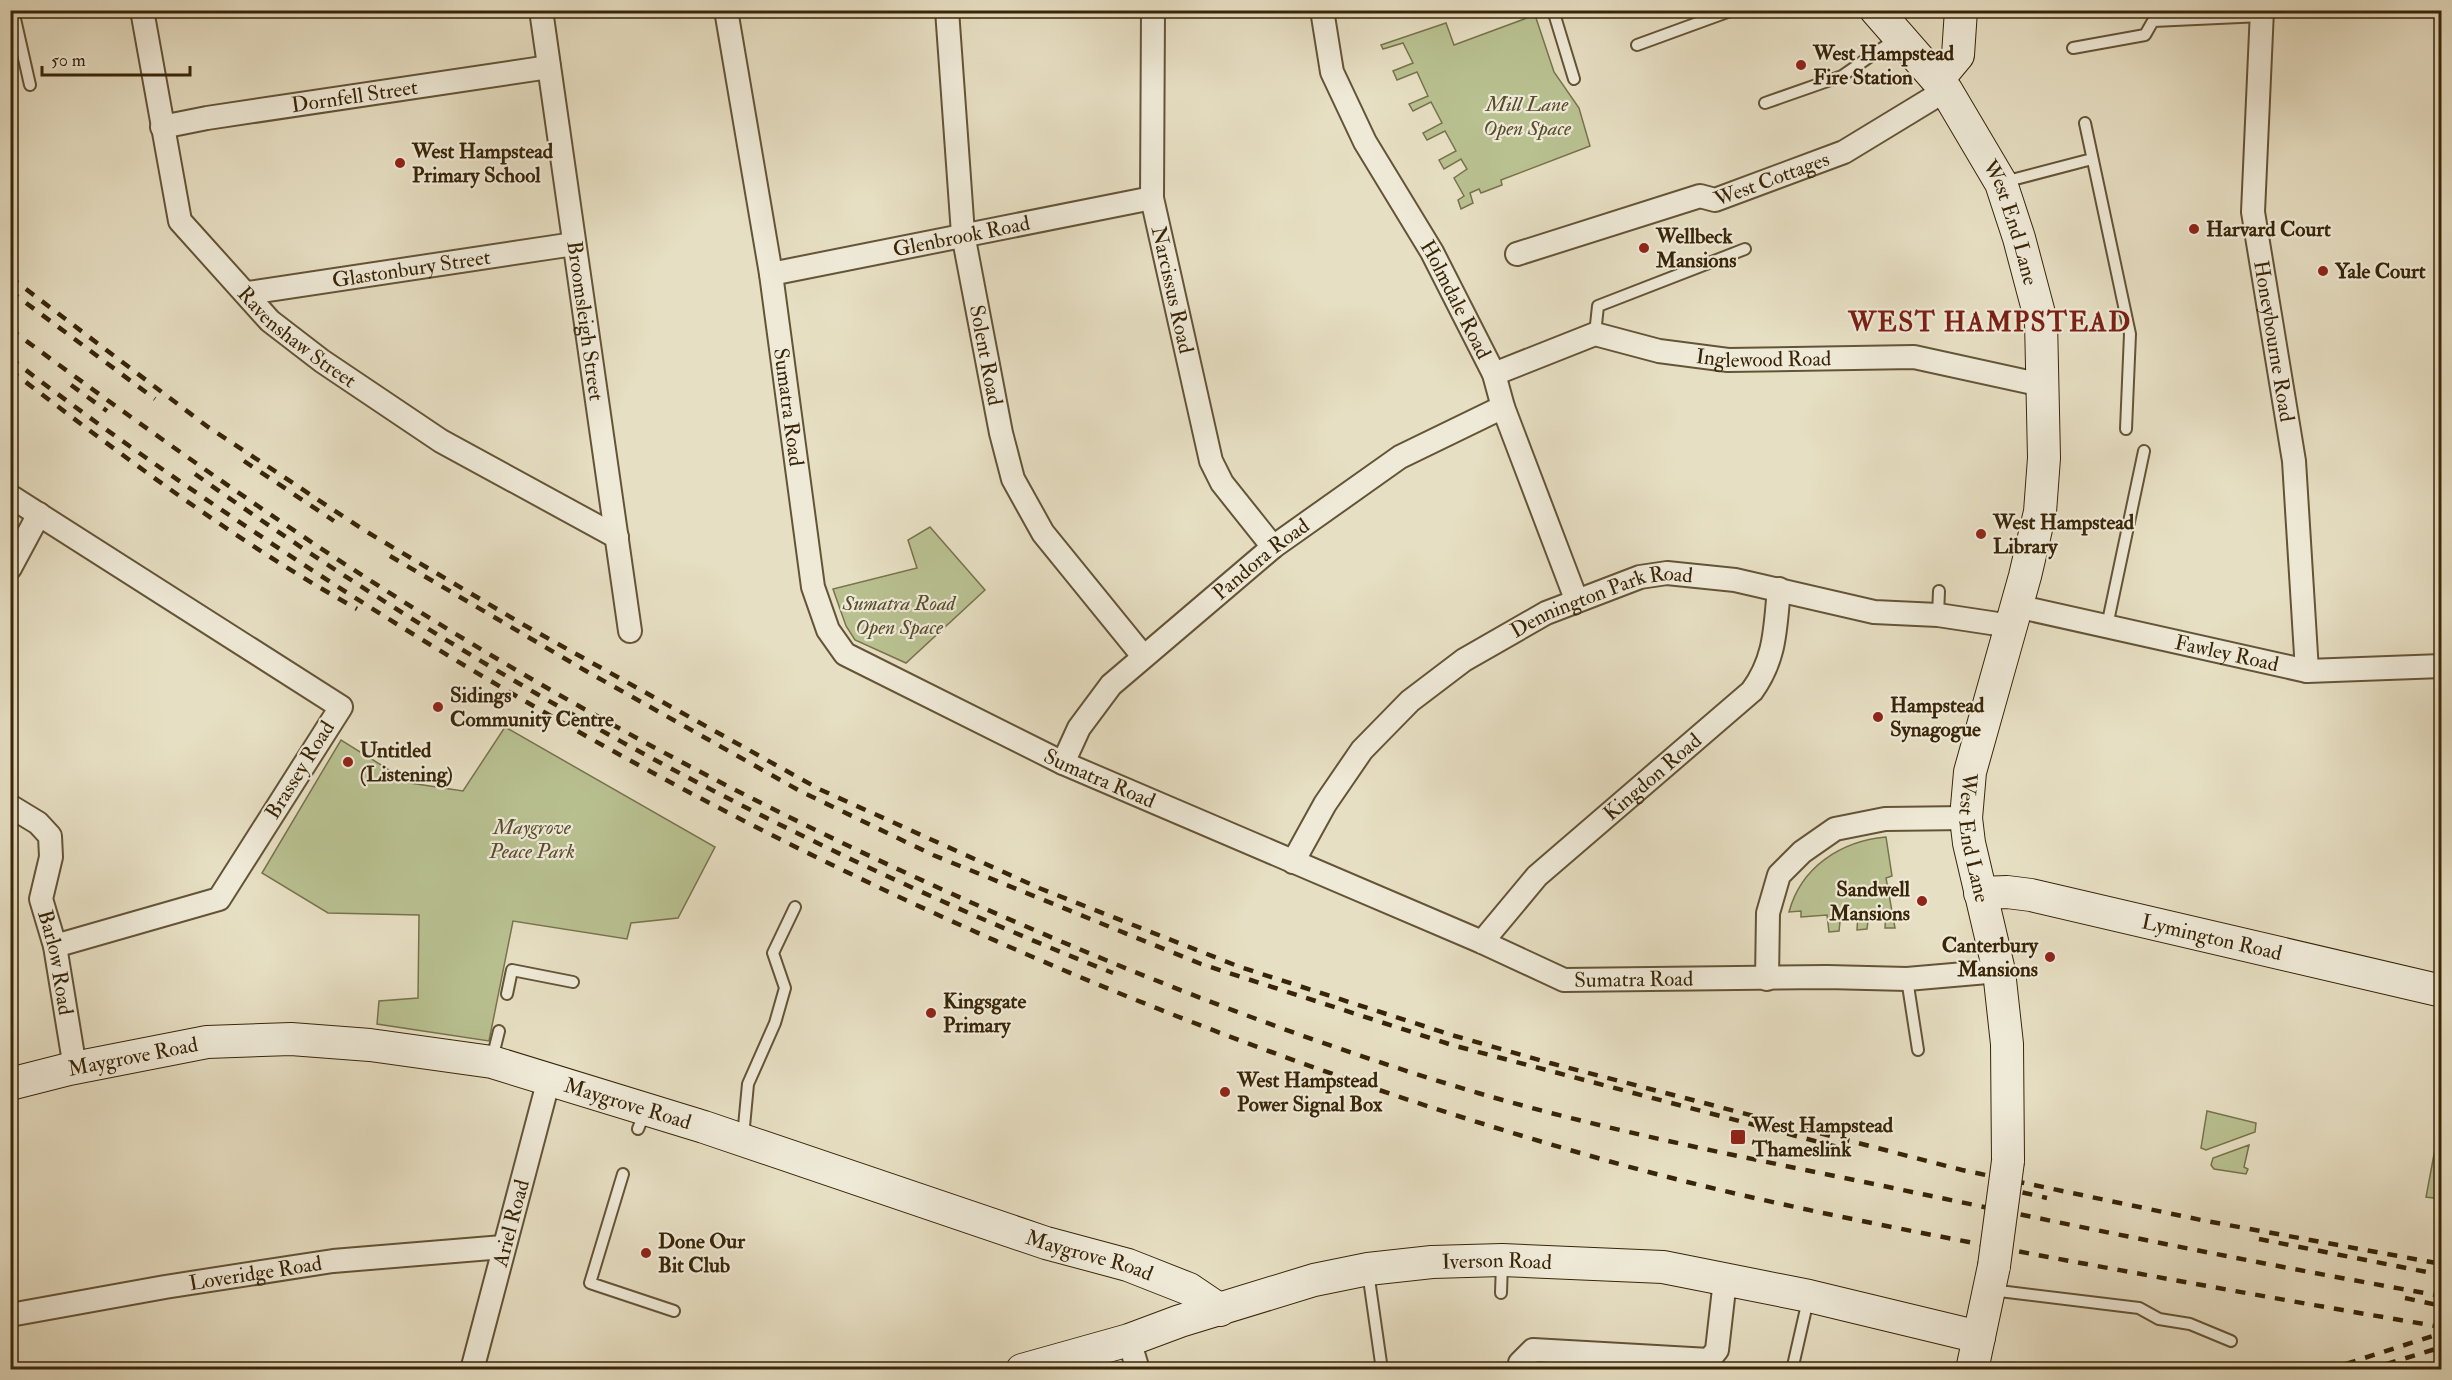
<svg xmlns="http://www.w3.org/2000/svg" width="2452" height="1380" font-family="'IM FELL Double Pica',serif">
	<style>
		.green { fill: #b9c191; stroke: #78734c; stroke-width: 1.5 }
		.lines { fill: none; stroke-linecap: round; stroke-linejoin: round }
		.lane-casing { stroke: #645436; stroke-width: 14 }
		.street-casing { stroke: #645436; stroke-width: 26 }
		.secondary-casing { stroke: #382507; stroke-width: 34 }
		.lane { stroke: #efead8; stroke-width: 10 }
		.street { stroke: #efead8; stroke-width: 22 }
		.secondary { stroke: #efead8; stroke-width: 32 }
		.rail { stroke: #382507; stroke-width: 4.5; stroke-dasharray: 10 10; stroke-linecap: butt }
		.secondary-bridge-casing { stroke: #382507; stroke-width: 34; stroke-linecap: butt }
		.secondary-bridge { stroke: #efead8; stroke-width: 32 }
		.poi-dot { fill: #8f2418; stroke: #efead8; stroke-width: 2 }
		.labels { text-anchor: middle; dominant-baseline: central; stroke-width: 4.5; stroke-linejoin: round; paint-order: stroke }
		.poi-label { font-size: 21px; font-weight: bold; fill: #382507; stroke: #efead8; text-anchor: start }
		.street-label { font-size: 21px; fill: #382507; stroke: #efead8 }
		.park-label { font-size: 21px; font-style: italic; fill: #584c2a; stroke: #efead8 }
		.district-label { font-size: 27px; font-weight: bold; letter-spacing: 1.5px; fill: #7a1f14; stroke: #efead8 }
	</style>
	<rect width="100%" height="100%" fill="#e7dfc3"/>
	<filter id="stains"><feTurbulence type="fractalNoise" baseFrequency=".00333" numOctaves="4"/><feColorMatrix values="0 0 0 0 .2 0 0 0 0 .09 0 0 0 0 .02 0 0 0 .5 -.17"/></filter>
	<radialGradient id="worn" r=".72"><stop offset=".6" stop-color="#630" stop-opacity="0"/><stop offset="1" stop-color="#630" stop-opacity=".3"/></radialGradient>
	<path class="green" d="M 1535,15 L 1554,72 L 1579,108 L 1590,146 L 1501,180 L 1502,185 L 1481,193 L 1479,189 L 1470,193 L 1473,203 L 1461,209 L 1458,200 L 1464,196 L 1454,178 L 1467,169 L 1461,159 L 1444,169 L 1439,160 L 1456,151 L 1445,131 L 1427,140 L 1423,133 L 1442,123 L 1431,102 L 1413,111 L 1409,104 L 1428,96 L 1417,72 L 1397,80 L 1393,71 L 1413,63 L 1403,43 L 1383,49 L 1381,45 L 1446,23 L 1454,45 Z
		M 930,527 L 985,590 L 906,663 L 855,640 L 846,626 L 833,589 L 917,568 L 908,540 Z
		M 505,727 L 715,847 L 678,918 L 631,923 L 627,939 L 513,921 L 489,1041 L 377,1024 L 379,1001 L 418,998 L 419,915 L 328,913 L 262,873 L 341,740 L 410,783 L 463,791 Z
		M 1886,837 L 1892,876 L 1886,878 L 1895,928 L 1885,928 L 1886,910 L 1869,912 L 1867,929 L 1857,930 L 1858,913 L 1841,913 L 1839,931 L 1829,932 L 1827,915 L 1801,917 L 1801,911 L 1789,912 C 1801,867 1841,841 1886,837 Z
		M 2207,1111 L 2256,1123 L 2255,1132 L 2206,1150 L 2201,1148 Z
		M 2441,1117 L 2442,1117 L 2441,1199 L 2426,1197 Z
		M 2249,1145 L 2244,1167 L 2248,1169 L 2246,1174 L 2214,1169 L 2211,1165 L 2213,1158 Z"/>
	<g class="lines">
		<defs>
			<path id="lane" d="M 13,10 L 30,85
				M 1553,10 L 1574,79
				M 1637,45 L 1733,10
				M 2073,48 L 2145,35 L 2153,21 L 2262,16
				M 1765,103 L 1842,76 L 1897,38
				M 2085,123 L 2130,334 L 2126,429
				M 2004,182 L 2092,159
				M 1595,334 L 1598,306 L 1745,249
				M 1938,615 L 1939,591
				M 2107,626 L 2144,451
				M 1907,979 L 1918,1050
				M 507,994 L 512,970 L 573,982
				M 492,1059 L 499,1031
				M 638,1129 L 645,1112
				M 743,1137 L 748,1084 L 775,1023 L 785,988 L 773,953 L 795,907
				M 623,1174 L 590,1283 L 674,1311
				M 1368,1272 L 1382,1370
				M 1991,1290 L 2139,1308 L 2159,1319 L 2190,1324 L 2231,1341
				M 1501,1293 L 1502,1263
				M 1792,1370 L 1808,1300"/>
			<g id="street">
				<path id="s1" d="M 142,10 L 180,221 L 270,321 L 322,361 L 441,441 L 617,537"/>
				<path id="s2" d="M 541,10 L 630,631"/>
				<path id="s3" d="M 726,10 L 771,274 L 813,587 L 828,630 L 845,654 L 1063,763 L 1482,942 L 1564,980 L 1827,977 L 1907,979 L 1999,971"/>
				<path id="s4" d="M 947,10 L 963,234 L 1001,433 L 1013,479 L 1043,533 L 1143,656"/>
				<path id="s5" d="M 1153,10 L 1152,198 L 1211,461 L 1222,483 L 1273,547"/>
				<path id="s6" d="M 1322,10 L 1332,72 L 1365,142 L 1432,252 L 1494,374 L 1503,407 L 1576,599"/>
				<path id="s7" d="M 2262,10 L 2253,212 L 2294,461 L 2307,671"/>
				<path id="s8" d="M 162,127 L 207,118 L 549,67"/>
				<path id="s9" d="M 1517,254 L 1700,196 L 1715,200 L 1844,152 L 1946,90"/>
				<path id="s10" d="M 771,274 L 1152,198"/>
				<path id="s11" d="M 248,293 L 574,244"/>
				<path id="s12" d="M 1494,374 L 1595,334 L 1659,351 L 1728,360 L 1914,357 L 2042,385"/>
				<path d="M 10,496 L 341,707 L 219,899 L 55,946"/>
				<path d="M 10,568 L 39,514"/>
				<path id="s13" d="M 2016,606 L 2307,671 L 2442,666"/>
				<path id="s14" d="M 1063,763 L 1079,728 L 1111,685 L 1273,547 L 1400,457 L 1503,407"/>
				<path id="s15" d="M 10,806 L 38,823 L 50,836 L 51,857 L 41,899 L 55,946 L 75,1068"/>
				<path id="s16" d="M 1293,862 L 1325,804 L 1362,750 L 1410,701 L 1464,660 L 1546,613 L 1640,577 L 1667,573 L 1735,580 L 1874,612 L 1938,615 L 2011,626"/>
				<path id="s17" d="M 1482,942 L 1537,876 L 1752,691 C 1776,658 1775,628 1779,589"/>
				<path d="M 1767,979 L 1768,913 L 1779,875 L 1802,852 L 1835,829 L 1885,819 L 1966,818"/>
				<path id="s18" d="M 10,1315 L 165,1287 L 333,1261 L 503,1247"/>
				<path d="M 1129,1340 L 1138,1370"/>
				<path id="s19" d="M 472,1370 L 549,1079"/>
				<path d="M 1520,1370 L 1520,1363 L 1533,1350 L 1709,1360 L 1717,1350 L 1725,1280"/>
			</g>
			<g id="secondary">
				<path id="s20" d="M 1876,10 L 1946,90 L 2001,183 L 2019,238 L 2041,321 L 2044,458 L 2040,512 L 2025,576 L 1970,772 L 1966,818 L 1969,843 L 1999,971 L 2007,1044 L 2008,1161"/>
				<path d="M 1938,79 L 1958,55 L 1961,10"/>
				<path id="s21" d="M 1980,893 L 2007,892 L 2031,895 L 2442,991"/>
				<path id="s22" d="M 10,1084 L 69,1069 L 207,1042 L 291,1039 L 370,1045 L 492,1062 L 704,1127 L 1046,1243 L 1128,1265 L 1189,1289 L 1220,1310"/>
				<path id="s23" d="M 1022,1370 L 1129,1340 L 1180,1321 L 1314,1280 L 1368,1269 L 1432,1262 L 1502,1260 L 1663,1267 L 1809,1296 L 1979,1337"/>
				<path d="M 1972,1370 L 1994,1266"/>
			</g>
		</defs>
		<use href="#lane" class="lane-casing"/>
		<use href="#street" class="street-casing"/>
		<use href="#secondary" class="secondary-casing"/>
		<use href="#lane" class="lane"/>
		<use href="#street" class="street"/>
		<use href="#secondary" class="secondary"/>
		<path class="rail" d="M 10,277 L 208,427 L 367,532 L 524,625 L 819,789 L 1039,888 L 1240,967 L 1455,1036 L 1550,1063 L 1962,1170 L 2206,1221 L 2442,1264
			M 10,291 L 155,399
			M 10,329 C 139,424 269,517 404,602 C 611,732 829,843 1053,938 C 1192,997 1333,1050 1478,1093 C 1615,1133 1754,1159 1893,1188 C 2075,1226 2258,1264 2442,1296
			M 10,358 C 109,434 211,504 315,572 C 718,834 1156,1035 1619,1164 C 1760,1203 1905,1230 2048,1257 C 2179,1281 2310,1305 2442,1327
			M 10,370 C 121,455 235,541 357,609
			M 71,385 L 107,411
			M 244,461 L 334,521
			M 195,474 C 479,676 789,845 1113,973
			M 390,556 L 586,671 L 800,791 L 933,855 L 1201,964 L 1452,1045 L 1849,1150
			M 2003,1188 L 2047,1198
			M 2259,1239 L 2442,1275
			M 2405,1298 L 2442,1306
			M 2327,1370 L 2442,1333
			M 2367,1370 L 2442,1347"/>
		<defs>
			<path id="secondary-bridge" d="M 1994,1266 L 2008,1161"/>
		</defs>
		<use href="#secondary-bridge" class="secondary-bridge-casing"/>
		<use href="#secondary-bridge" class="secondary-bridge"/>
	</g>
	<g class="poi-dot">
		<circle cx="1801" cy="65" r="6"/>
		<circle cx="400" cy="163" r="6"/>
		<circle cx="2194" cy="229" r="6"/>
		<circle cx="1644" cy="248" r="6"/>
		<circle cx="2323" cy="271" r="6"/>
		<circle cx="1981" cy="534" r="6"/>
		<circle cx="438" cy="707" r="6"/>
		<circle cx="1878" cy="717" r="6"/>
		<circle cx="348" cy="762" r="6"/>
		<circle cx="1922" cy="901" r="6"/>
		<circle cx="2050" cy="957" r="6"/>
		<circle cx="931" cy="1013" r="6"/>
		<circle cx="1225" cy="1092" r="6"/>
		<rect x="1730" y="1129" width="16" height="16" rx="3"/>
		<circle cx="646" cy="1253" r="6"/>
	</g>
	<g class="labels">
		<g class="poi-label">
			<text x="1813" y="53">West Hampstead<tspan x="1813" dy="24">Fire Station</tspan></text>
			<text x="412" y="151">West Hampstead<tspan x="412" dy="24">Primary School</tspan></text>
			<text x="2206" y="229">Harvard Court</text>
			<text x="1656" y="236">Wellbeck<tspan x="1656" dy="24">Mansions</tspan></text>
			<text x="2335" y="271">Yale Court</text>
			<text x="1993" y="522">West Hampstead<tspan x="1993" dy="24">Library</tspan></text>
			<text x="450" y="695">Sidings<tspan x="450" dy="24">Community Centre</tspan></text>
			<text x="1890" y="705">Hampstead<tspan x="1890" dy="24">Synagogue</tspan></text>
			<text x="360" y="750">Untitled<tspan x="360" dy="24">(Listening)</tspan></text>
			<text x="1910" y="889" text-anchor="end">Sandwell<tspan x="1910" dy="24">Mansions</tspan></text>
			<text x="2038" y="945" text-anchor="end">Canterbury<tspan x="2038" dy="24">Mansions</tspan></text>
			<text x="943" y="1001">Kingsgate<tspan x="943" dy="24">Primary</tspan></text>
			<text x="1237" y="1080">West Hampstead<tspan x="1237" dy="24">Power Signal Box</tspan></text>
			<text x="1752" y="1125">West Hampstead<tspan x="1752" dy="24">Thameslink</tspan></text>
			<text x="658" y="1241">Done Our<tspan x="658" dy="24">Bit Club</tspan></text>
		</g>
		<g class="street-label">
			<text stroke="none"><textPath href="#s8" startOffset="195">Dornfell Street</textPath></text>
			<text stroke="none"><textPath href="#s9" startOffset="268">West Cottages</textPath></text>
			<text stroke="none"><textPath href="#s20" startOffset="255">West End Lane</textPath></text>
			<text stroke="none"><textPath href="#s10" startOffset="194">Glenbrook Road</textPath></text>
			<text stroke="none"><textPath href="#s11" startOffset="165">Glastonbury Street</textPath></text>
			<text stroke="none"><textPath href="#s5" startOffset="282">Narcissus Road</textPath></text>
			<text stroke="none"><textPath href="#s6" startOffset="322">Holmdale Road</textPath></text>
			<text stroke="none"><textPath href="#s2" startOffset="314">Broomsleigh Street</textPath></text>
			<text stroke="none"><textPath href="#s1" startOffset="380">Ravenshaw Street</textPath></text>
			<text stroke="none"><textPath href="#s7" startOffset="333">Honeybourne Road</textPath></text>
			<text stroke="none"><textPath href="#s4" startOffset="348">Solent Road</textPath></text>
			<text stroke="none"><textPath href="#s12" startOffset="280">Inglewood Road</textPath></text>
			<text stroke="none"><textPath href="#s3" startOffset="402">Sumatra Road</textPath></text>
			<text stroke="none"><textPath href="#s14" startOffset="288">Pandora Road</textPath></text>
			<text stroke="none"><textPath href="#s16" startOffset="420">Dennington Park Road</textPath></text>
			<text stroke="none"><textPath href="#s13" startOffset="216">Fawley Road</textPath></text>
			<text transform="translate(300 770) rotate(-58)">Brassey Road</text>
			<text stroke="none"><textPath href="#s17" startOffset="238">Kingdon Road</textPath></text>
			<text stroke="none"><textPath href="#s3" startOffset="942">Sumatra Road</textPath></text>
			<text stroke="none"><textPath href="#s20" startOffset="885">West End Lane</textPath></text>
			<text stroke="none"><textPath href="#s21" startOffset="237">Lymington Road</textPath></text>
			<text stroke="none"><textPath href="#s15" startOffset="180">Barlow Road</textPath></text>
			<text stroke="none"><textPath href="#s3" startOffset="1518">Sumatra Road</textPath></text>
			<text stroke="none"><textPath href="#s22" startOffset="126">Maygrove Road</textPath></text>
			<text stroke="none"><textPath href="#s22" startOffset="630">Maygrove Road</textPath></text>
			<text stroke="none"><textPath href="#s19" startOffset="152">Ariel Road</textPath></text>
			<text stroke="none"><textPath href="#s22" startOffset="1116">Maygrove Road</textPath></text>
			<text stroke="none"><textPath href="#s23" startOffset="490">Iverson Road</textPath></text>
			<text stroke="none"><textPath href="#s18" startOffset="249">Loveridge Road</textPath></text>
		</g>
		<g class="park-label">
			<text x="1527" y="104">Mill Lane<tspan x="1527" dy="24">Open Space</tspan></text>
			<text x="899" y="603">Sumatra Road<tspan x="899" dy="24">Open Space</tspan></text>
			<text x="532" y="827">Maygrove<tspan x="532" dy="24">Peace Park</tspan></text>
		</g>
		<g class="district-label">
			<text x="1990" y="322">WEST HAMPSTEAD</text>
		</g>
	</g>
	<rect width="2452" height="1380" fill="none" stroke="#e7dfc3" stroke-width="36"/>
	<rect x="12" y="12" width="2428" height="1356" fill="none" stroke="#382507" stroke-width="3"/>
	<rect x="18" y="18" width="2416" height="1344" fill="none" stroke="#382507" stroke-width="1.5"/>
	<path d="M42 66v9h148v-9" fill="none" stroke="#382507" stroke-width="3"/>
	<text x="51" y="66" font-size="18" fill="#382507" stroke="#efead8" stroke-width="4.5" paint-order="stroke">50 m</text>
	<rect width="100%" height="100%" filter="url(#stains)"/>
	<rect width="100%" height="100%" fill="url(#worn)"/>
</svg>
